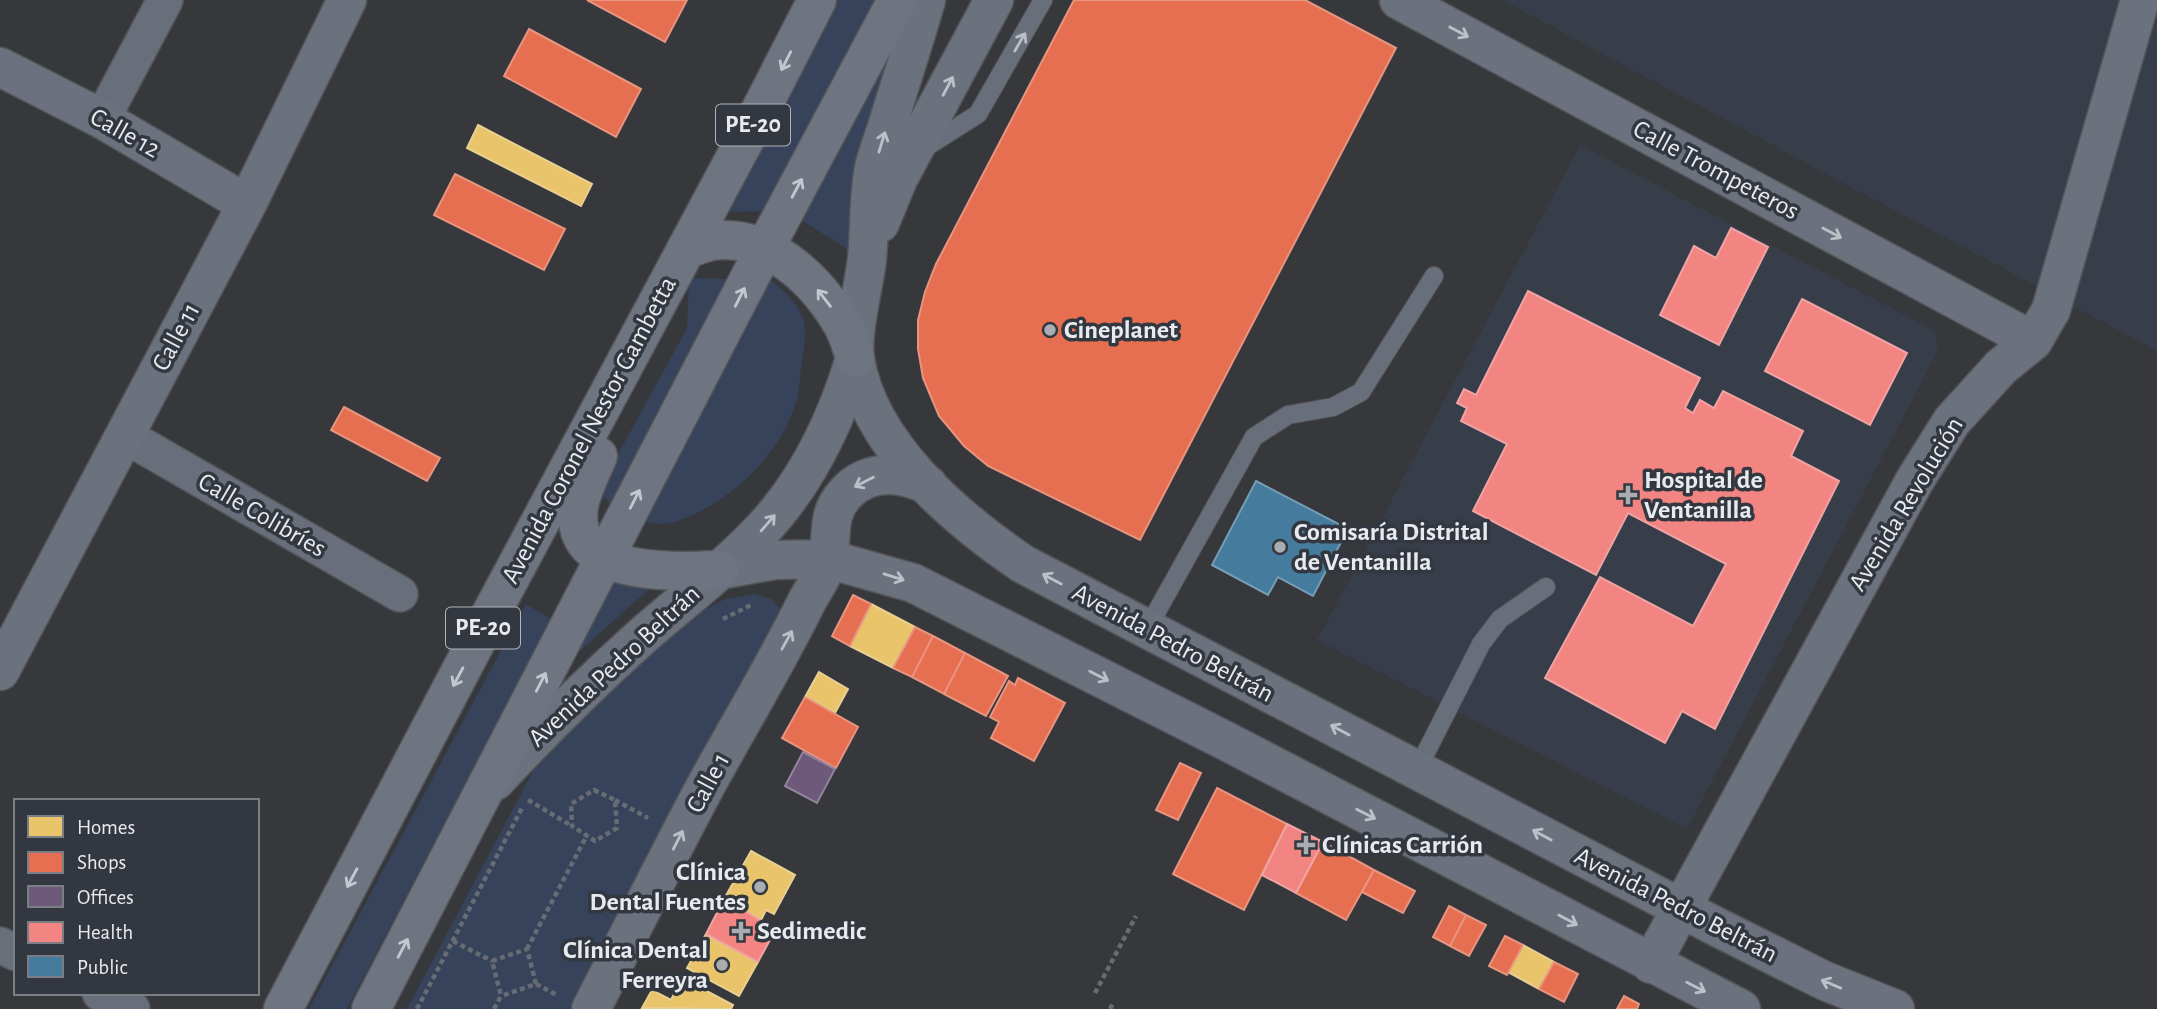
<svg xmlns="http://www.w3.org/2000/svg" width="2157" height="1009" font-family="'Alegreya Sans',sans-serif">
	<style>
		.built { fill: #373d49 }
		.green { fill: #37435a }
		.homes { fill: #e9c46a; stroke: #e8cf92; stroke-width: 2 }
		.shops { fill: #e76f51; stroke: #e79480; stroke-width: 2 }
		.offices { fill: #6d597a; stroke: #92849d; stroke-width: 2 }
		.health { fill: #f28482; stroke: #efa3a3; stroke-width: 2 }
		.public { fill: #457b9d; stroke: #769cb6; stroke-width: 2 }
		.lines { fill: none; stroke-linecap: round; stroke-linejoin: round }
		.lane-casing { stroke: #535458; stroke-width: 20 }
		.street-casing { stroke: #535458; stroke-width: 38 }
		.secondary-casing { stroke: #535458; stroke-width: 41 }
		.highway-casing { stroke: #535458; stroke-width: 41 }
		.path { stroke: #676c74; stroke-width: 4.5; stroke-dasharray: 5 3.5; stroke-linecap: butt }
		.lane { stroke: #696f7a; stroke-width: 18 }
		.street { stroke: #696f7a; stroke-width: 35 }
		.secondary { stroke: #6b717d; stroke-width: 38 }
		.highway { stroke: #6e7480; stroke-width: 38 }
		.oneway { stroke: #bcc0c7 }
		.oneway2 { stroke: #bbbfc6 }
		.oneway3 { stroke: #c3c7ce }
		.poi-dot { fill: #a9acb0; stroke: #33373f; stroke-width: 2.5 }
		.labels { text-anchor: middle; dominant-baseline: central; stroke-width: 7; stroke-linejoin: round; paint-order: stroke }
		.shield { fill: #33373f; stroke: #b1b4ba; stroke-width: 2 }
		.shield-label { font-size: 24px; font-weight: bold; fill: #e7eaef }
		.street-label { font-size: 26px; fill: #e7eaef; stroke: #33373f }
		.poi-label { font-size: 26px; font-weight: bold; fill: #e7eaef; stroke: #33373f; text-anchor: start }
	</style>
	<rect width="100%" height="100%" fill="#36383c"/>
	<path class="built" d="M 1502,0 L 2157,0 L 2157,351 Z
		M 1580,145 L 1935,331 L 1938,351 L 1687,829 L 1317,640 Z"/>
	<path class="green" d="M 837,0 L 876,0 L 765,211 L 727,212 Z
		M 884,65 L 886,79 L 855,189 L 847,249 L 800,219 Z
		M 689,278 L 731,279 L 611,504 L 598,491 L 687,328 Z
		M 769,279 C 781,289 794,299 801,314 C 808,326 804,348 802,361 C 800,373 800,387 797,399 C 783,449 743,490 697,513 C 678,522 662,528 642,520 Z
		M 611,580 L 649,589 L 571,659 Z
		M 754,594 L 771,599 L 781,609 L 570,1009 L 407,1009 L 541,756 L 662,640 L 702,611 L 725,599 Z
		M 526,604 L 551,619 L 347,1009 L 309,1009 Z"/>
	<path class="homes" d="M 478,125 L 592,184 L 581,206 L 467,148 Z
		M 871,604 L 915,627 L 893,668 L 850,646 Z
		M 819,672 L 848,689 L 835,713 L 805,697 Z
		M 751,851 L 795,875 L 774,914 L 766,910 L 761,920 L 724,899 Z
		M 706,934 L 758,962 L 739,996 L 687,968 Z
		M 1523,945 L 1554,962 L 1539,989 L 1508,972 Z
		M 682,978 L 733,1005 L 731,1009 L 642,1008 L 652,990 L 671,1000 Z"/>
	<path class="shops" d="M 587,0 L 687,0 L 665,42 Z
		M 1074,0 L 1305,0 L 1396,48 L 1140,540 L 988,466 L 964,446 L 939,416 L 923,378 L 918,349 L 918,320 L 925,292 L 936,264 Z
		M 529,29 L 641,89 L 616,137 L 504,76 Z
		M 455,174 L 565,229 L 544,270 L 434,215 Z
		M 344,407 L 440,458 L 427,481 L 331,430 Z
		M 853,595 L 871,604 L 850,646 L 832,636 Z
		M 915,627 L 933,636 L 912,677 L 893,668 Z
		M 933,636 L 965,653 L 944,694 L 912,677 Z
		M 965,653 L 1008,676 L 986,716 L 944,694 Z
		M 1018,678 L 1065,703 L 1034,761 L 991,738 L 999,722 L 990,717 L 1009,681 L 1015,685 Z
		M 805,697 L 858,727 L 836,768 L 782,738 Z
		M 1180,763 L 1201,773 L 1178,820 L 1156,810 Z
		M 1217,788 L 1287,824 L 1244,910 L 1173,874 Z
		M 1323,842 L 1374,870 L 1346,920 L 1296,893 Z
		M 1374,870 L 1415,891 L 1403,913 L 1362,892 Z
		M 1449,906 L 1466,915 L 1450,946 L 1433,937 Z
		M 1466,915 L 1486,925 L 1469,956 L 1450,946 Z
		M 1505,936 L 1523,945 L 1507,975 L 1489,966 Z
		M 1554,962 L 1578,974 L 1564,1002 L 1539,989 Z
		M 1624,996 L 1639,1004 L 1637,1009 L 1617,1009 Z"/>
	<path class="offices" d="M 803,752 L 835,769 L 817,803 L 785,786 Z"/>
	<path class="health" d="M 1731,228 L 1768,247 L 1719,345 L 1660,315 L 1694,246 L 1716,258 Z
		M 1528,291 L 1700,378 L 1685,408 L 1693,413 L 1700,400 L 1714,408 L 1723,391 L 1803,431 L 1791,456 L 1839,481 L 1715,729 L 1682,711 L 1665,743 L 1545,678 L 1600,577 L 1693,626 L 1726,564 L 1628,513 L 1596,575 L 1473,511 L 1507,444 L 1461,421 L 1467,408 L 1457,403 L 1464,389 L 1476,395 Z
		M 1802,299 L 1907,353 L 1870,425 L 1765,371 Z
		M 1287,824 L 1323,842 L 1296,893 L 1262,875 Z
		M 724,899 L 776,929 L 758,962 L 706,934 Z"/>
	<path class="public" d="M 1256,481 L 1348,529 L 1313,596 L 1278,577 L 1268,595 L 1212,565 Z"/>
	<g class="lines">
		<defs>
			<path id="lane" d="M 923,149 L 978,114 L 1043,0
				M 1147,629 L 1254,437 L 1288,415 L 1333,407 L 1361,392 L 1434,276
				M 1417,770 L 1481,644 L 1500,619 L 1546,587"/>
			<path id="street" d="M 102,119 L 165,0
				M 124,435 L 400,594
				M 0,945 L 16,953
				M 100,993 L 132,1009"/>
			<path id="secondary" d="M 926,0 C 915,39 902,78 890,117 C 885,134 878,151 874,168 C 868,198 870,229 867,259 C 864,286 851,333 855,359 C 869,445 955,518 1023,564 L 1717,927 L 1825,981 L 1895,1009
				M 1399,0 L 2033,341
				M 0,67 L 102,119 L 247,204
				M 880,223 L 898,179 L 994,0
				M 719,570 L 775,560 L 828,559 L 913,583 L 1224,740 L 1741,1009
				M 0,671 L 247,204 L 347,0
				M 495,781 C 541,732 589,684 639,639 C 677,605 719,574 755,537 C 805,487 835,425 855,358
				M 1651,964 L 1915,480 L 1952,421 L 2001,367 L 2033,341 L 2051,310 L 2140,0
				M 591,1009 C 629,935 666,860 705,787 C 739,725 776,664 807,601 C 814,588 825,573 828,558 C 833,534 826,514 846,493 C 869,468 900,472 928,485"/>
			<path id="highway" d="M 686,249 C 694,247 703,243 712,241 C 767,233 815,278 841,322 C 848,333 851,346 855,358
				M 598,456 C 592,470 584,486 580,501 C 562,578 672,572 719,570
				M 283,1009 L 478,638 L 758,115 L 817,0
				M 371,1009 L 765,248 L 897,0"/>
		</defs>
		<use href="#lane" class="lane-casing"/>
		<use href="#street" class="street-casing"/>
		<use href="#secondary" class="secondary-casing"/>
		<use href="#highway" class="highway-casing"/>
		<path class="path" d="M 723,619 L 753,604
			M 594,790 L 615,800 L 617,828 L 595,841 L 572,826 L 571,804 Z
			M 528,800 L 572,826
			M 615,800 L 648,818
			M 453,941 L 492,961
			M 527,949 L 587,835
			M 536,984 L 557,995
			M 1095,993 L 1136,916
			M 417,1009 L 522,808
			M 494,1009 L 501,996 L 492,961 L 527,949 L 536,984 L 501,996
			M 1110,1009 L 1113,1003"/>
		<use href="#lane" class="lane"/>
		<use href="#street" class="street"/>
		<use href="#secondary" class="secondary"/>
		<use href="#highway" class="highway"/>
	</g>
	<defs><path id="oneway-shaft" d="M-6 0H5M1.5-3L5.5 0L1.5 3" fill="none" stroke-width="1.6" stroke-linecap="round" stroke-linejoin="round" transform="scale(1.75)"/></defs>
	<g class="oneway">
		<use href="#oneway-shaft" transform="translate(1459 32) rotate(28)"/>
		<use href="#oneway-shaft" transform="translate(948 86) rotate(-62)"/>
		<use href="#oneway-shaft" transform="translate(882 142) rotate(-73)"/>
		<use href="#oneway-shaft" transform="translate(1832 233) rotate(28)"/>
		<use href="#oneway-shaft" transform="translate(864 482) rotate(153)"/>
		<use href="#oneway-shaft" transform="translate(768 523) rotate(-49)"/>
		<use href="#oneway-shaft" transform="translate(894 577) rotate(17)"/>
		<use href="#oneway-shaft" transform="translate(1052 579) rotate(-152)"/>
		<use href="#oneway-shaft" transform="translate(787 640) rotate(-61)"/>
		<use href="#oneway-shaft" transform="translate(1099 676) rotate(27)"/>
		<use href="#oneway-shaft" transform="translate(1340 730) rotate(-152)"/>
		<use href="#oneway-shaft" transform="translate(1366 814) rotate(27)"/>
		<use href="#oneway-shaft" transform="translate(1542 835) rotate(-152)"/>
		<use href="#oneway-shaft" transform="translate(678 840) rotate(-63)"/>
		<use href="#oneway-shaft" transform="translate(1568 920) rotate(28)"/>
		<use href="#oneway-shaft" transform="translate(1831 984) rotate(-157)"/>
		<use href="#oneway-shaft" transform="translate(1696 987) rotate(27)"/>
	</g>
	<use class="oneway2" href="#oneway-shaft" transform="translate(1020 42) rotate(-60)"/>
	<g class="oneway3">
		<use href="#oneway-shaft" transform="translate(786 61) rotate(117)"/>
		<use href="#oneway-shaft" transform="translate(797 188) rotate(-62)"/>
		<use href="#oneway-shaft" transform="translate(740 297) rotate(-63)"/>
		<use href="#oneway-shaft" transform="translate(824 298) rotate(-128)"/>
		<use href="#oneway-shaft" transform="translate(635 499) rotate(-63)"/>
		<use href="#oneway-shaft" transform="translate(458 677) rotate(118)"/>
		<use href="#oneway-shaft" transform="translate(541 682) rotate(-63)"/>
		<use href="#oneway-shaft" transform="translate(352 878) rotate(118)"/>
		<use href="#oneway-shaft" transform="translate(403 948) rotate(-62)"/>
	</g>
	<g class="poi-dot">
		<circle cx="1050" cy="330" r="7"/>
		<path d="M1624.5 484.5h7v7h7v7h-7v7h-7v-7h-7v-7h7z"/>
		<circle cx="1280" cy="547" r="7"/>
		<path d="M1302.5 834.5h7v7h7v7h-7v7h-7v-7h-7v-7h7z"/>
		<circle cx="760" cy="887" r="7"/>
		<path d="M737.5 920.5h7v7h7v7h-7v7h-7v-7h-7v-7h7z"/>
		<circle cx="722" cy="965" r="7"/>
	</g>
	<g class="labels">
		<g class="shield">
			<rect x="716" y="104.5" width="74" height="41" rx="5"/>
			<rect x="446" y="607.5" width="74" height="41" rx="5"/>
		</g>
		<g class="shield-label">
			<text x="753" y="125">PE-20</text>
			<text x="483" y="628">PE-20</text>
		</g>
		<g class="street-label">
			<text transform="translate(125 133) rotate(29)">Calle 12</text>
			<text transform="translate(1716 170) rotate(28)">Calle Trompeteros</text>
			<text transform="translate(176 337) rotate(-62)">Calle 11</text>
			<text transform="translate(589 430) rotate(-62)">Avenida Coronel Nestor Gambetta</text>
			<text transform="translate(1906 504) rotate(-59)">Avenida Revolución</text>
			<text transform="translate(262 515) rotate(30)">Calle Colibríes</text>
			<text transform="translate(1173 643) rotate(28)">Avenida Pedro Beltrán</text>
			<text transform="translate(614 666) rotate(-43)">Avenida Pedro Beltrán</text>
			<text transform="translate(708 783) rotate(-62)">Calle 1</text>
			<text transform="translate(1676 905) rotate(27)">Avenida Pedro Beltrán</text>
		</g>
		<g class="poi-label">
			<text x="1064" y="330">Cineplanet</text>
			<text x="1644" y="480">Hospital de<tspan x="1644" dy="30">Ventanilla</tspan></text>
			<text x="1294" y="532">Comisaría Distrital<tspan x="1294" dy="30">de Ventanilla</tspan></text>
			<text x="1322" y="845">Clínicas Carrión</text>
			<text x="746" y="872" text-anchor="end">Clínica<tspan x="746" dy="30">Dental Fuentes</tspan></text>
			<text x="757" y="931">Sedimedic</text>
			<text x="708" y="950" text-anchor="end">Clínica Dental<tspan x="708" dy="30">Ferreyra</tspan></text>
		</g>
	</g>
	<rect x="14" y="799" width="245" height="196" fill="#33373f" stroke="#7b7f85" stroke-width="2"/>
	<rect x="28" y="816" width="35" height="21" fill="#e9c46a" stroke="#7b7f85" stroke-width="2"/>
	<text x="77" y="834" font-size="21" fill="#e7eaef">Homes</text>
	<rect x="28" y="852" width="35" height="21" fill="#e76f51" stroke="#7b7f85" stroke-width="2"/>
	<text x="77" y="869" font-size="21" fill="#e7eaef">Shops</text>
	<rect x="28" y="886" width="35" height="21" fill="#6d597a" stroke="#7b7f85" stroke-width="2"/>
	<text x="77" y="904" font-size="21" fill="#e7eaef">Offices</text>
	<rect x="28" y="922" width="35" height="21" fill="#f28482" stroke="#7b7f85" stroke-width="2"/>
	<text x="77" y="939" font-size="21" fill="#e7eaef">Health</text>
	<rect x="28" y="956" width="35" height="21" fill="#457b9d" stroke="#7b7f85" stroke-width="2"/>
	<text x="77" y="974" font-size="21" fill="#e7eaef">Public</text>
</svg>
